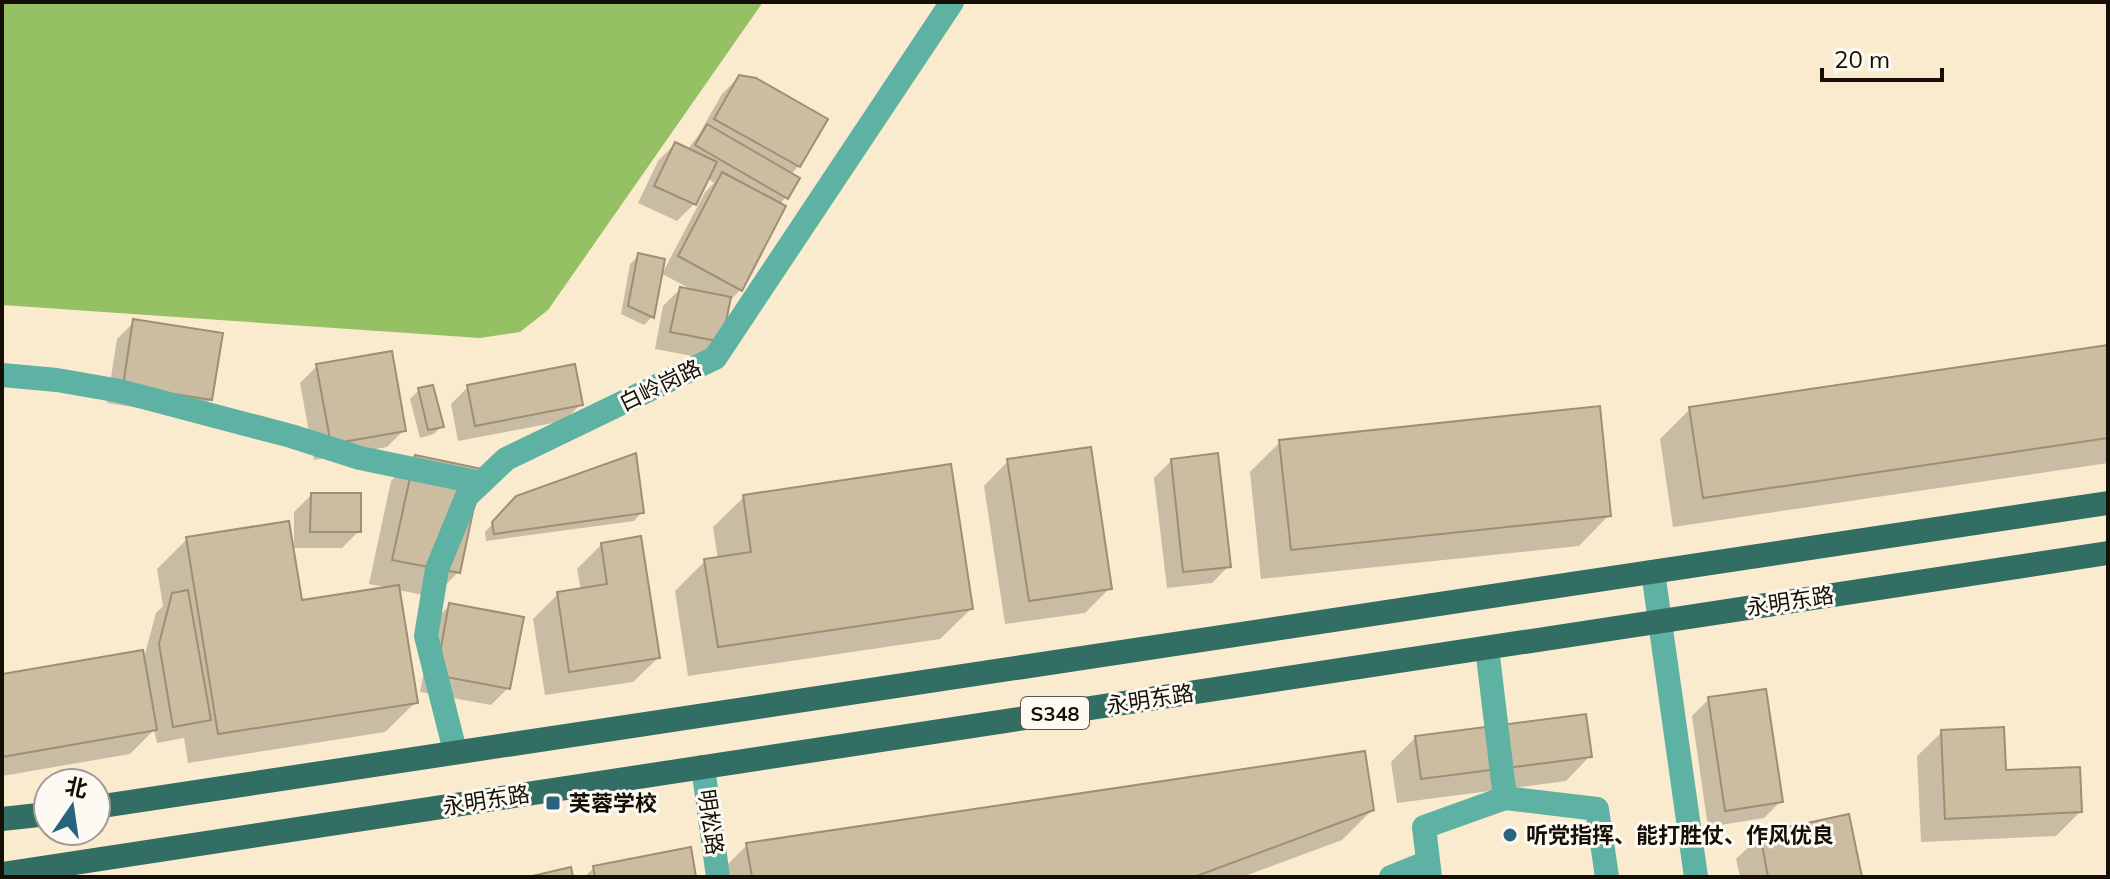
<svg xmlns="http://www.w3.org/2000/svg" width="2110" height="879" font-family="Mulish,'Noto Sans SC',sans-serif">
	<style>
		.forest { fill: #96c064 }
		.shadow { fill: #0003 }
		.building { fill: #ccbca0; stroke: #9e8f74; stroke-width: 2 }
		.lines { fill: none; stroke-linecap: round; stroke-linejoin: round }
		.minor { stroke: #5eb2a4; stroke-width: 24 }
		.major { stroke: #336e64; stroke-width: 24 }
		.poi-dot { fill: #29647c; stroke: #fdfaf4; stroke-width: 3 }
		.labels { text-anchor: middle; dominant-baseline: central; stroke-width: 6; stroke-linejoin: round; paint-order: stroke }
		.shield { fill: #fdfaf4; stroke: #5b564d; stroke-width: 2 }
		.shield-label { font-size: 20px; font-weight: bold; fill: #150f06 }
		.street-label { font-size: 22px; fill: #150f06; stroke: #fdfaf4 }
		.poi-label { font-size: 22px; font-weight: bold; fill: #150f06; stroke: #fdfaf4; text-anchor: start }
	</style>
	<rect width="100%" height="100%" fill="#fbebce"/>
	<path class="forest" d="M 2,2 L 763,2 L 548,310 L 520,332 L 480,338 L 2,305 Z"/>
	<path class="shadow" d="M 739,77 L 799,166 L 791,174 L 786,197 L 779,205 L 740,290 L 728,303 L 720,341 L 703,358 L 655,349 L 663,306 L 680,289 L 693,290 L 662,274 L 705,192 L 714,183 L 707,178 L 694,204 L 677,221 L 638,203 L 658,161 L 675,144 L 687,150 L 698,136 L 722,94 Z
		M 639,255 L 652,317 L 644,325 L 621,314 L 630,264 Z
		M 134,322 L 211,399 L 193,416 L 107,403 L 117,339 Z
		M 2108,347 L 2108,463 L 1673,527 L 1660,439 L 1690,409 Z
		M 317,366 L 404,430 L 387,447 L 314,460 L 300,383 Z
		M 468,387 L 581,404 L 564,421 L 458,441 L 451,404 Z
		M 419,390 L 442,426 L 434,434 L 420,438 L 410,399 Z
		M 1280,442 L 1609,515 L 1579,546 L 1261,579 L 1250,472 Z
		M 415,457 L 458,572 L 434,597 L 398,590 L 416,702 L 385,732 L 188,763 L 184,738 L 157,743 L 154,730 L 130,754 L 2,776 L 2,676 L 143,661 L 156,613 L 163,606 L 157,569 L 187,539 L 294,548 L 294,512 L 311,495 L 359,531 L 342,548 L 292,548 L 301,603 L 390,588 L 369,584 L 391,481 Z
		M 1008,461 L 1110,588 L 1085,613 L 1005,624 L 984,486 Z
		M 1171,461 L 1229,566 L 1212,583 L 1167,588 L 1154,478 Z
		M 744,497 L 971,609 L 940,639 L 688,676 L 675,591 L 705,561 L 718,559 L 713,527 Z
		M 508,507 L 642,512 L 634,521 L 486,541 L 485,532 Z
		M 602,544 L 658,658 L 633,682 L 545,695 L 533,619 L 558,594 L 581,590 L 577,569 Z
		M 450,605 L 508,688 L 491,705 L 420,692 L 433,622 Z
		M 1709,699 L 1781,801 L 1764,818 L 1708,827 L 1692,716 Z
		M 1942,732 L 2005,772 L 2080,812 L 2056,836 L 1921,842 L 1917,756 Z
		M 1415,738 L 1590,756 L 1566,781 L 1397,803 L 1391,762 Z
		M 1372,810 L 1342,840 L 1242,877 L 717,875 L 747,845 Z
		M 1761,835 L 1860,877 L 1740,877 L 1736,859 Z
		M 594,868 L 694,877 L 584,877 Z"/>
	<path class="building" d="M 739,75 L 756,78 L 828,119 L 800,167 L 714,119 Z
		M 707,124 L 800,178 L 788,199 L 695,145 Z
		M 675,142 L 717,162 L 696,205 L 654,186 Z
		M 722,172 L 786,206 L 742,291 L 678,256 Z
		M 638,253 L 665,259 L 654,318 L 628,306 Z
		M 680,287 L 731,297 L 722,342 L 670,332 Z
		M 133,319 L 223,333 L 212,400 L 123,386 Z
		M 2108,345 L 2108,438 L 1703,498 L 1689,407 Z
		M 392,351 L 406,431 L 331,444 L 316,364 Z
		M 575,364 L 583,405 L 475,426 L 467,385 Z
		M 433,385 L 444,427 L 428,430 L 418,388 Z
		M 1600,406 L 1611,516 L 1291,550 L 1279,440 Z
		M 1091,447 L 1112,589 L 1029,601 L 1007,459 Z
		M 636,453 L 644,513 L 494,534 L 492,522 L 516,496 Z
		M 1218,453 L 1231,567 L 1183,572 L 1171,459 Z
		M 415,455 L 482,469 L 460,573 L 392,560 Z
		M 951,464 L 973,609 L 718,647 L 704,559 L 751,552 L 743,495 Z
		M 311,493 L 361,493 L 361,532 L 310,532 Z
		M 289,521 L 302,600 L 399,585 L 418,703 L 218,734 L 186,537 Z
		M 641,536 L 660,658 L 569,672 L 557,592 L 607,584 L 601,543 Z
		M 188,590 L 211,720 L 173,727 L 159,644 L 172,593 Z
		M 449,603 L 524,617 L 510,689 L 436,675 Z
		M 143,650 L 157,730 L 2,757 L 2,674 Z
		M 1766,689 L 1783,802 L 1725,811 L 1708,697 Z
		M 1586,714 L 1592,757 L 1421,779 L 1415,736 Z
		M 2004,727 L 2006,770 L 2080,767 L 2082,812 L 1945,819 L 1941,730 Z
		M 1365,751 L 1374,810 L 1194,877 L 752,877 L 746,843 Z
		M 1849,814 L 1862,877 L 1768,877 L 1760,833 Z
		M 691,847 L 696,877 L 595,877 L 593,866 Z
		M 571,867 L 573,877 L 528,877 Z"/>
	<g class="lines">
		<path class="minor" d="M 2,375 L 57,380 L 120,391 L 291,436 L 360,458 L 481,483
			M 1653,572 L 1696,877
			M 455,751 L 426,636 L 437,569 L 467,496 L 506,459 L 715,358 L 952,2
			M 703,767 L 718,877
			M 1505,798 L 1597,809 L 1607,877
			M 1391,877 L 1428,862
			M 1430,877 L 1424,827 L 1505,798 L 1487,648"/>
		<path class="major" d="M 96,807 L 2108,503
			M 2,819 L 48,814
			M 2,874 L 2108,553"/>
	</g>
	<g class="poi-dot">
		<rect x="545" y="795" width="16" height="16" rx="4"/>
		<circle cx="1510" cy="835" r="8"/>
	</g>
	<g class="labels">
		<rect class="shield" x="1021" y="697" width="68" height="32" rx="6"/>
		<g class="shield-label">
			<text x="1055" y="713">S348</text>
		</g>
		<g class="street-label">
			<text transform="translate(660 385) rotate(-26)">白岭岗路</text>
			<text transform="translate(1790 601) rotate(-9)">永明东路</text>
			<text transform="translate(1150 699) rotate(-9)">永明东路</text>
			<text transform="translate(486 800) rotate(-9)">永明东路</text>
			<text transform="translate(711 822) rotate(82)">明松路</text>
		</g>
		<g class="poi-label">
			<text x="569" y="803">芙蓉学校</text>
			<text x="1526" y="835">听党指挥、能打胜仗、作风优良</text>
		</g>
	</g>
	<rect width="2110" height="879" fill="none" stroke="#150f06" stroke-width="8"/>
	<g transform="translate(72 807) rotate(13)"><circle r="38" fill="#fdfaf4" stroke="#a09c95" stroke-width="2"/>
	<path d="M0-6L14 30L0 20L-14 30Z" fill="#29647c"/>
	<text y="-12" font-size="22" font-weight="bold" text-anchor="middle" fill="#150f06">北</text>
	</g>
	<path d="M1822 68v12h120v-12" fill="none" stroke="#150f06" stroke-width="4"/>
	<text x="1834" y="68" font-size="24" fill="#150f06" stroke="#fdfaf4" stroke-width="6" paint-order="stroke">20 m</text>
</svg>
